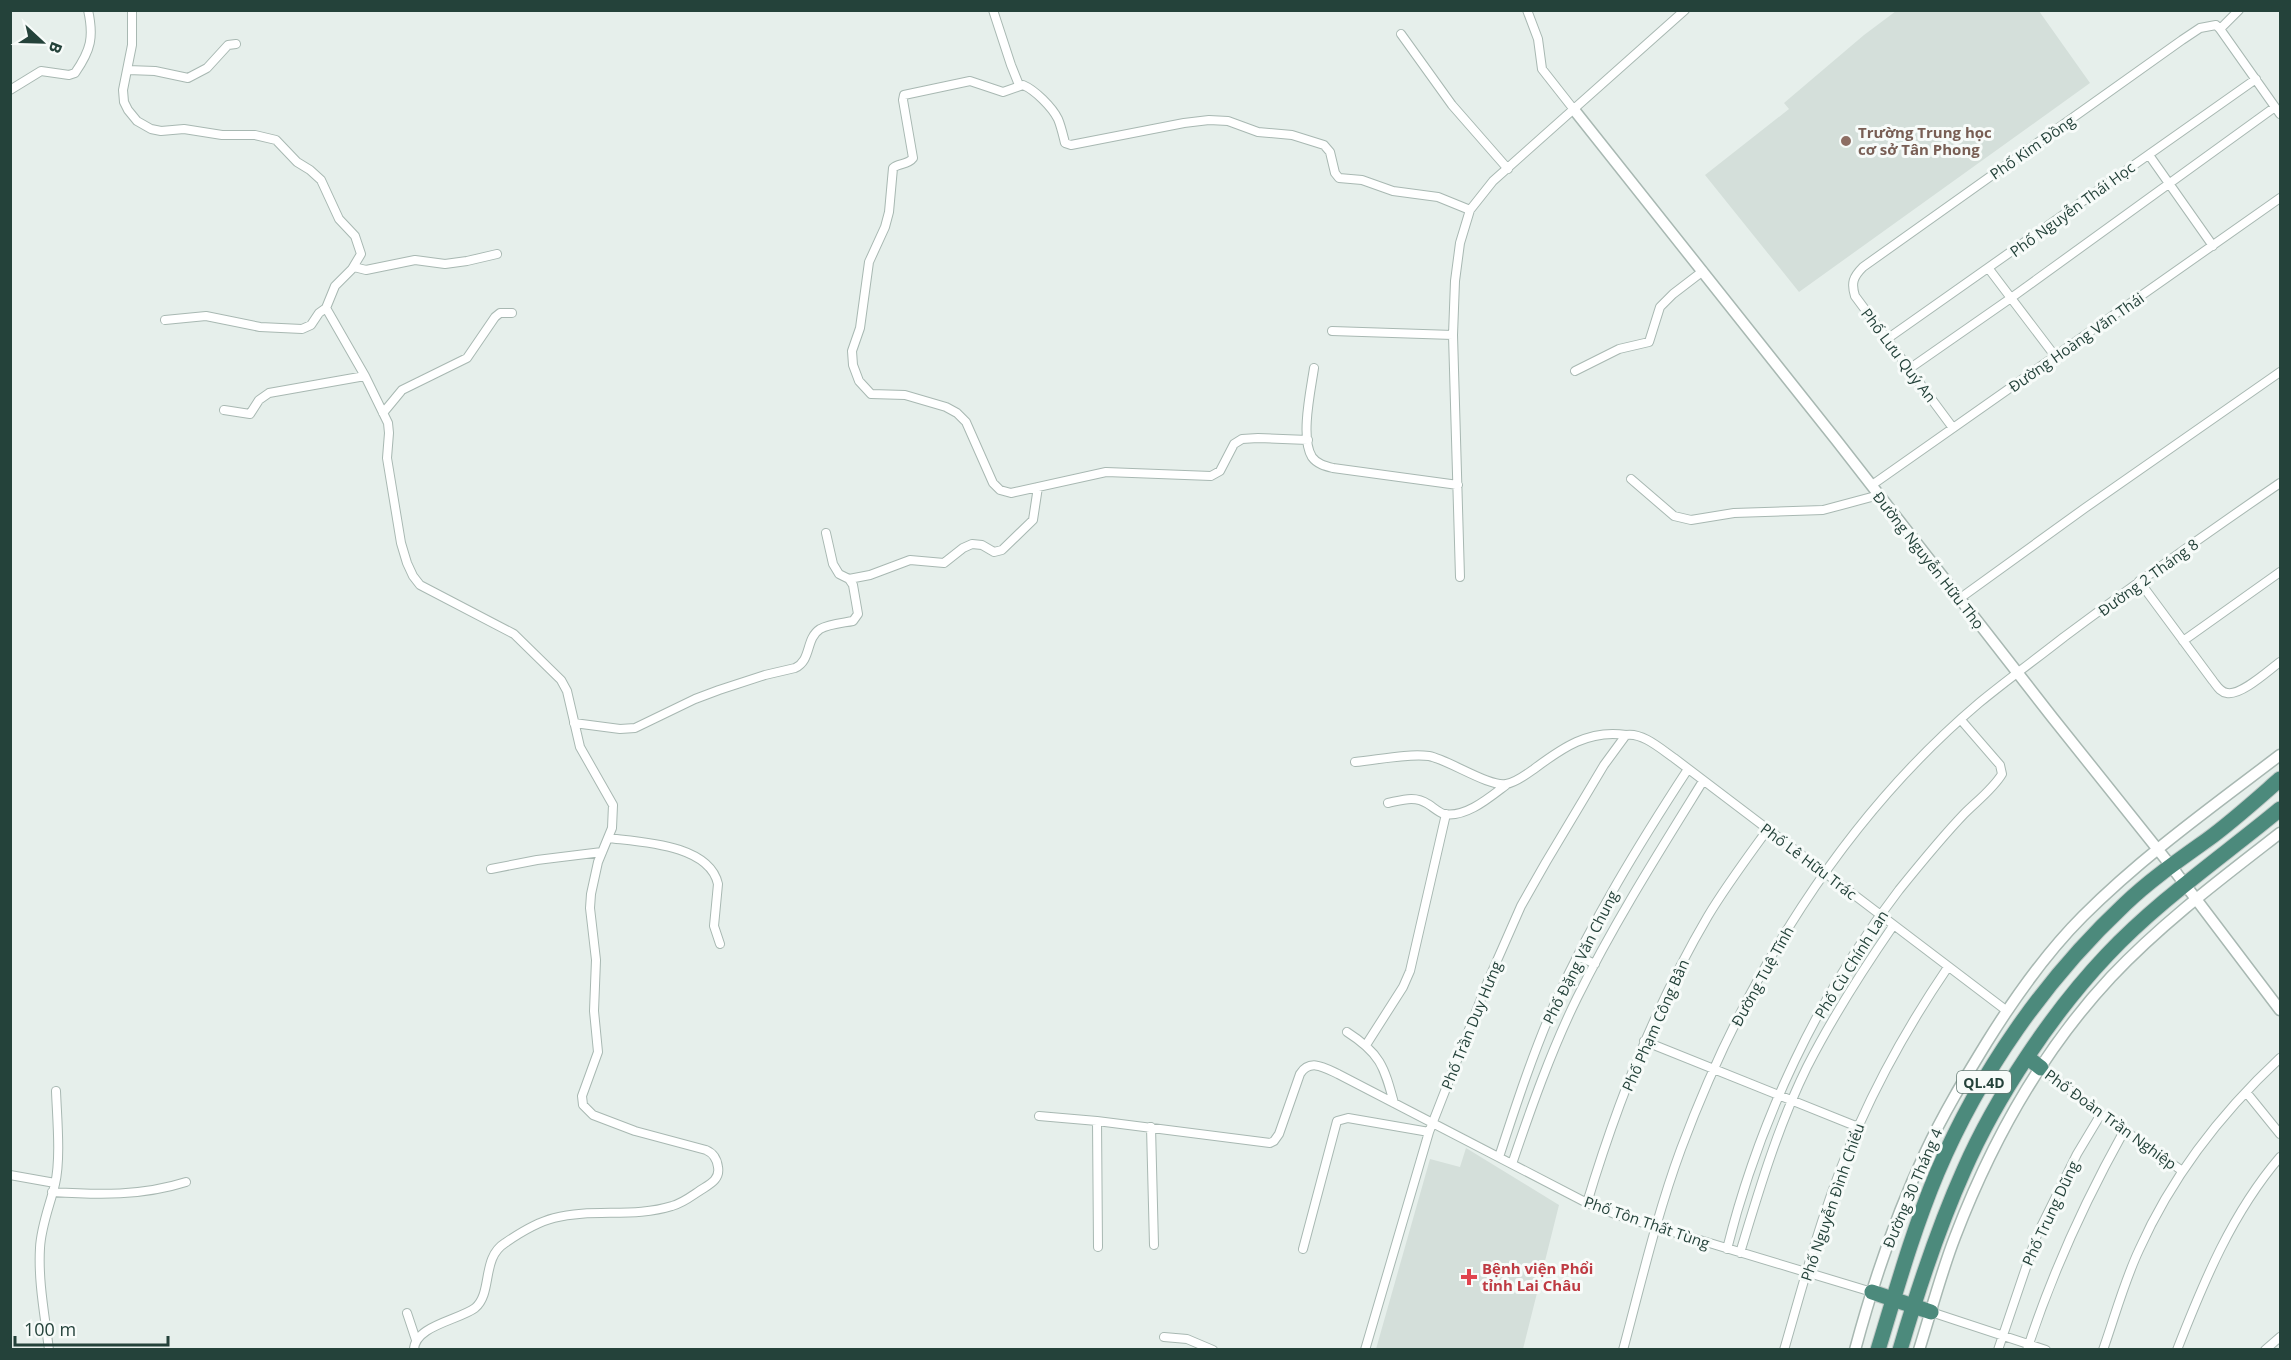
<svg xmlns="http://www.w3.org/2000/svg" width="2291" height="1360" font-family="'Open Sans',sans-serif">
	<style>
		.built { fill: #d4dfda }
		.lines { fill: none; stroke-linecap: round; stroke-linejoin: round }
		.minor-casing { stroke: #a8b8b2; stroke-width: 10 }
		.tertiary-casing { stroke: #a8b8b2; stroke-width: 13 }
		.trunk-casing { stroke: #c2cac8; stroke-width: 17 }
		.minor { stroke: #fff; stroke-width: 8 }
		.tertiary { stroke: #fff; stroke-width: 10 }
		.trunk { stroke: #4c8a7c; stroke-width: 15 }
		.education-dot { fill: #8d6e63; stroke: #f7fbf9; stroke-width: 2 }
		.health-dot { fill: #e0444e; stroke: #f7fbf9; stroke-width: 2 }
		.labels { text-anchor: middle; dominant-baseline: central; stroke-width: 6; stroke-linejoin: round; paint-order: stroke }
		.shield { fill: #f7fbf9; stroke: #637a73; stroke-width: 1.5 }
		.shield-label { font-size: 14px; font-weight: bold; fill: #24423a }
		.education-label { font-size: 15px; font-weight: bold; fill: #785e54; stroke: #f7fbf9; text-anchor: start }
		.street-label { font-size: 15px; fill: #24423a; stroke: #f7fbf9 }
		.health-label { font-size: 15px; font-weight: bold; fill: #be3a42; stroke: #f7fbf9; text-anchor: start }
	</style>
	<rect width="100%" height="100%" fill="#e6efeb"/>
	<path class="built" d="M 1896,11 L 2039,11 L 2090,83 L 1799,292 L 1705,175 L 1789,109 L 1784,103 L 1864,35 Z
		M 1466,1148 L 1559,1205 L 1523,1349 L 1376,1349 L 1430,1159 L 1460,1167 Z"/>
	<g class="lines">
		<defs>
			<path id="minor" d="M 132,10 L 132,45 L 123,90 L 124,102 L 128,110 L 137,121 L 151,129 L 161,131 L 184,129 L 222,135 L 255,135 L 276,140 L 297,162 L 310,170 L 321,180 L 339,219 L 355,236 L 361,254 L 352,269 L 335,286 L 326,308 L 365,376 L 388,423 L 389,433 L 387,458 L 401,543 L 407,563 L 413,576 L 420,585 L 514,634 L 561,680 L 567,691 L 580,747 L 613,805 L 612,828 L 598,862 L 591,894 L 590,908 L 596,960 L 594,1011 L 598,1052 L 582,1096 L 583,1105 L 593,1115 L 635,1131 L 706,1150 C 713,1153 717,1159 718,1167 C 720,1178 712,1183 704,1188 C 694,1194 684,1203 672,1206 C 634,1218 592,1208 554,1218 C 538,1222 518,1234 505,1243 C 481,1258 493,1293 475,1308 C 459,1320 414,1326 414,1350
				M 993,10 L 1011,65 L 1019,85
				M 1527,10 L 1538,39 L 1542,69 L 1575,111
				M 2220,29 L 2239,10
				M 1401,34 L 1452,105 L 1508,169
				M 128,70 L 155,71 L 188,78 L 207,68 L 228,45 L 236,44
				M 10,90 L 41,71 L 69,75 L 75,73 C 91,50 94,37 88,10
				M 2149,155 L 2213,246
				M 354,267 L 366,270 L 415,260 L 445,264 L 467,261 L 497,254
				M 1989,269 L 2055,356
				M 165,320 L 206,316 L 260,327 L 302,329 L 311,325 L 319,313 L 326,308
				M 1332,331 L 1453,335
				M 1887,339 L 2256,79
				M 1314,368 C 1311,389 1300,438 1312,457 C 1317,464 1325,466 1333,468 L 1458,485
				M 1909,369 L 2011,298 L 2275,107
				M 1575,371 L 1619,349 L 1649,342 L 1660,307 L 1673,294 L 1703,271
				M 224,410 L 250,414 L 259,400 L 269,393 L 365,376
				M 383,413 L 402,390 L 467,358 L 495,317 L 500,313 L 512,313
				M 1953,428 L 1855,296 C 1851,283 1853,277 1863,267 L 2182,40 L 2200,28 L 2216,25 L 2220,29 L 2280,114
				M 1308,440 L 1258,438 L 1242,439 L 1234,444 L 1220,471 L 1211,476 L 1106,472 L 1011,493 L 1000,490 L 993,483 L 966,422 L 957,413 L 946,407 L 905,395 L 871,394 L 859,381 L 853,365 L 852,351 L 860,328 L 869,262 L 885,227 L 889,212 L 893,168 C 898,163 908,165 913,158 L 903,100 L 904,95 L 970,81 L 1003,92 L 1023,85 C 1035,90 1052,107 1058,119 C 1061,126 1063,135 1065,143 L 1071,145 L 1184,123 L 1209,120 L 1228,121 L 1258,132 L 1292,135 L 1324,145 L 1330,152 L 1335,173 L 1339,178 L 1362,180 L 1393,191 L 1438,197 L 1470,210
				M 1631,479 L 1674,516 L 1691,520 L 1734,513 L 1823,510 L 1879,495
				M 1872,485 L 2280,198
				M 1460,577 L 1453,335 L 1455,281 L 1460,243 L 1470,210 L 1493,181 L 1685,10
				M 849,579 L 870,575 L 910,560 L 944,563 L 963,548 L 972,544 L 982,545 L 994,552 L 1002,550 L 1033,520 L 1038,487
				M 2139,581 L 2213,681 C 2217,686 2220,692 2227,693 C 2241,696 2269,670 2280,662
				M 1959,599 L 2085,508 L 2280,372
				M 2183,641 L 2280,572
				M 574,723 L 620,729 L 635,728 L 695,699 L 719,690 L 765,675 L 795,668 C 812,660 805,639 820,629 C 829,624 843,623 853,621 L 858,614 L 853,585 L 849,579 L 839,574 L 833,564 L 826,533
				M 1355,762 C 1377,760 1408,753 1429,756 C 1449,760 1489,787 1506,784 C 1515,783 1527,774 1534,769 C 1562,748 1589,729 1626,735
				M 1388,803 C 1402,800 1415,795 1428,804 C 1433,807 1438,812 1444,814 C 1466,818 1490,797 1506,785
				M 608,838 C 640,842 709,844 718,884 L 714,926 L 720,944
				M 491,869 L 537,860 L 602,852
				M 1578,956 L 1595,964
				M 1347,1032 C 1380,1053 1384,1066 1394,1103
				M 1644,1041 L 1858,1127
				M 1366,1045 L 1403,987 L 1410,971 L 1446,814
				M 2041,1068 L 2101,1114 L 2181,1170
				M 2246,1092 L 2280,1134
				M 1039,1116 L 1097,1121 L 1270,1143 L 1274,1141 L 1279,1134 L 1300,1074 C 1310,1058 1325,1068 1338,1074 L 1587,1203 L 1620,1216 L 1872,1292
				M 1097,1121 L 1098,1247
				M 1151,1127 L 1154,1245
				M 1499,1157 C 1516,1105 1533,1053 1555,1003 C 1592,921 1639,844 1688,769
				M 1512,1164 C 1531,1108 1551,1051 1577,998 C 1614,923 1659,852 1703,781
				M 10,1175 L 55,1183
				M 52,1192 C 99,1195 142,1196 186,1182
				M 1587,1203 C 1617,1103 1655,1006 1708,916 C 1726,886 1747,858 1768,829
				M 1303,1249 L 1337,1121 L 1348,1118 L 1429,1132
				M 1727,1249 C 1759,1121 1818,995 1899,890 C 1920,864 1941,838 1964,814 C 1977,801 1993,789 2002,774 L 2000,765 L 1961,720
				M 1740,1253 C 1759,1190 1778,1126 1807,1067 C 1832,1018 1862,971 1893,926
				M 1931,1312 L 2046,1350
				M 407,1313 L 416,1340
				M 1164,1337 L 1187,1339 L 1213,1350
				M 49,1350 C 45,1316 38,1282 40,1248 C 41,1226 50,1205 55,1184 C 61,1159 57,1118 56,1091
				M 1365,1350 L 1429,1132 L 1488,981 L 1521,906 L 1546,862 L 1604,765 L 1626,735 C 1642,732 1661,749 1674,758 L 2007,1011
				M 1623,1350 C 1641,1283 1657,1214 1681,1149 C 1744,980 1841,820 1979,703 C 2007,680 2036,659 2064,637 C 2135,584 2207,533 2280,483
				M 1784,1350 C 1806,1274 1826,1197 1859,1125 C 1884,1069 1914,1017 1948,967
				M 1998,1350 L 2037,1235 L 2077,1154 L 2101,1114
				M 2027,1350 C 2052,1273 2085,1201 2124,1131
				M 2103,1350 C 2115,1316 2124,1282 2139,1250 C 2172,1176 2221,1113 2280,1058
				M 2177,1350 C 2204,1281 2232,1213 2280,1157
				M 2265,1350 L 2280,1337"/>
			<path id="tertiary" d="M 1575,111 L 1837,441 L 2052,717 L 2171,866 L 2280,1010
				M 1855,1350 C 1873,1283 1896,1215 1925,1153 C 1943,1114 1965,1078 1987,1042 C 2015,997 2046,953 2083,916 C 2143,856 2213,806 2280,755
				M 1919,1350 C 1931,1312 1941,1273 1955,1237 C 1991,1143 2042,1051 2111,977 C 2162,923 2222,878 2280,833"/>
			<path id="trunk" d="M 2028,1058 L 2041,1068
				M 1872,1292 L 1931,1312
				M 1878,1350 C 1896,1291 1913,1230 1937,1173 C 1980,1072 2045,979 2125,904 C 2150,880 2179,860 2207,840 C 2233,821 2256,800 2280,779
				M 1900,1350 C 1918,1289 1938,1228 1964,1170 C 1996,1097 2052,1013 2107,955 C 2159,900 2222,857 2280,809"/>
		</defs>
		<use href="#minor" class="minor-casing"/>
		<use href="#tertiary" class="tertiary-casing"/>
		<use href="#trunk" class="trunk-casing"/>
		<use href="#minor" class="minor"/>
		<use href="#tertiary" class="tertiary"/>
		<use href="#trunk" class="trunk"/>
	</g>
	<circle class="education-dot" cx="1846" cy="141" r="6"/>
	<path class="health-dot" d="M1466 1268h6v6h6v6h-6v6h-6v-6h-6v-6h6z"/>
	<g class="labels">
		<rect class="shield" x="1957" y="1071" width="54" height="22" rx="4.5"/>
		<g class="shield-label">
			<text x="1984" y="1082">QL.4D</text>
		</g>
		<g class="education-label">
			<text x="1858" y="132">Trường Trung học<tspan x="1858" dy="17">cơ sở Tân Phong</tspan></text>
		</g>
		<g class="street-label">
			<text transform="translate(2032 147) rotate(-35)">Phố Kim Đồng</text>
			<text transform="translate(2072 209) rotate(-36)">Phố Nguyễn Thái Học</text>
			<text transform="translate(2076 342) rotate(-35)">Đường Hoàng Văn Thái</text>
			<text transform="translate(1899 355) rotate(53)">Phố Lưu Quý An</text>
			<text transform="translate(1929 560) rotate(52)">Đường Nguyễn Hữu Thọ</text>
			<text transform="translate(2148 577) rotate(-36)">Đường 2 Tháng 8</text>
			<text transform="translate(1809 861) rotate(37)">Phố Lê Hữu Trác</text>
			<text transform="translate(1580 957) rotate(-63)">Phố Đặng Văn Chung</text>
			<text transform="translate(1851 964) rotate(-58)">Phố Cù Chính Lan</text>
			<text transform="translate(1762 976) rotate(-61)">Đường Tuệ Tĩnh</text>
			<text transform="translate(1471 1025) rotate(-68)">Phố Trần Duy Hưng</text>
			<text transform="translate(1655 1025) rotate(-66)">Phố Phạm Công Bân</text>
			<text transform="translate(2111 1119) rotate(36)">Phố Đoàn Trần Nghiệp</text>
			<text transform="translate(1912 1188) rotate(-67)">Đường 30 Tháng 4</text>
			<text transform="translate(1832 1202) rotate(-71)">Phố Nguyễn Đình Chiểu</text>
			<text transform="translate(2050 1213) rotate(-65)">Phố Trung Dũng</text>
			<text transform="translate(1647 1222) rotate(19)">Phố Tôn Thất Tùng</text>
		</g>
		<g class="health-label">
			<text x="1482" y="1268">Bệnh viện Phổi<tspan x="1482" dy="17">tỉnh Lai Châu</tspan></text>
		</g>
	</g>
	<rect width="2291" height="1360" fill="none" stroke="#24423a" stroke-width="24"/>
	<g transform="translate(42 42) rotate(112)" stroke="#f7fbf9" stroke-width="4.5" paint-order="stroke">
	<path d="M0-4.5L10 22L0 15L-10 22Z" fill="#24423a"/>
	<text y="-9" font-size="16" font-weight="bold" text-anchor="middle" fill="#24423a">B</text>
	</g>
	<path d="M15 1336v9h153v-9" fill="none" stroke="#24423a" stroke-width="3"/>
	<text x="24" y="1336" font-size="18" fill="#24423a" stroke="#f7fbf9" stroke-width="4.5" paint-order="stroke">100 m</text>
</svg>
